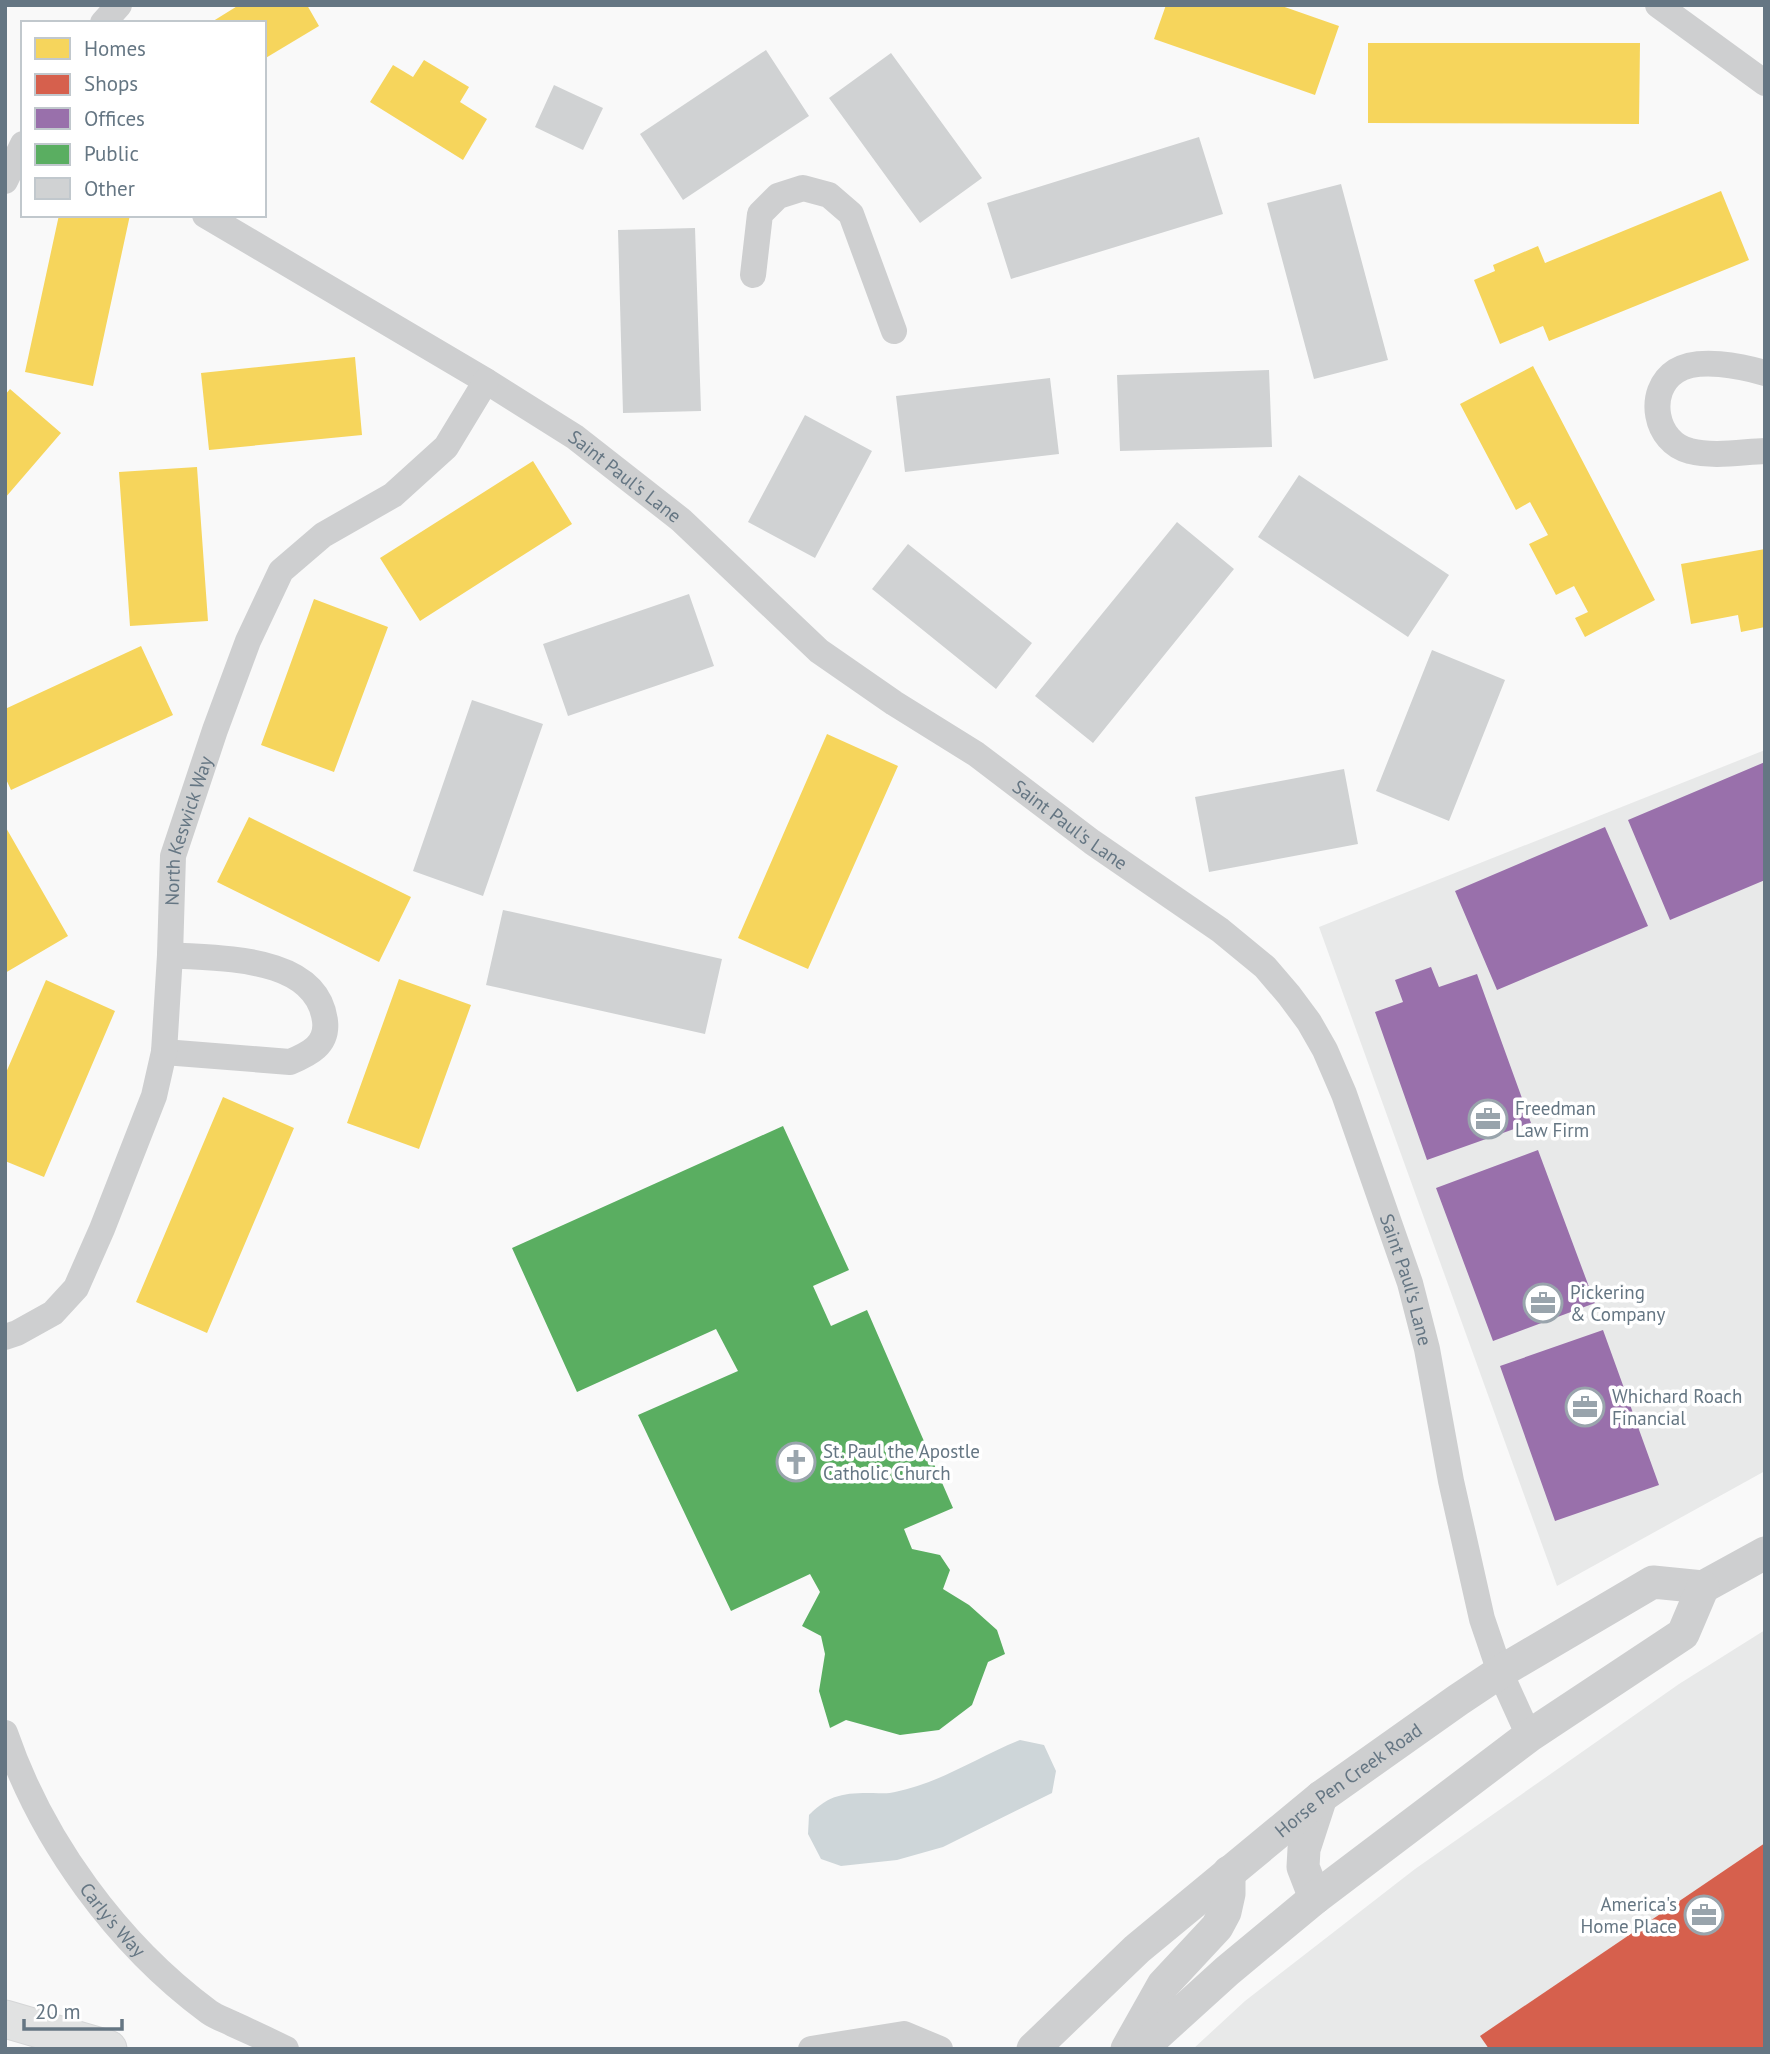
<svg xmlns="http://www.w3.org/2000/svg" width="1770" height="2054" font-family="'PT Sans',sans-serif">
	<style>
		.built { fill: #e8e9e9 }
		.water { fill: #ced6d9 }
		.homes { fill: #f6d55c }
		.shops { fill: #d6604d }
		.offices { fill: #9970ab }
		.public { fill: #5aae61 }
		.building { fill: #d0d2d3 }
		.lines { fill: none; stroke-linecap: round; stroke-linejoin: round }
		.secondary-casing { stroke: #d5d6d7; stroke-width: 39 }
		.minor { stroke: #cecfd0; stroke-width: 26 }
		.tertiary { stroke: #cecfd0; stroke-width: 33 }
		.secondary { stroke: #e1e2e2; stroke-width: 37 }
		.labels { text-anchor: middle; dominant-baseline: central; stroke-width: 7; stroke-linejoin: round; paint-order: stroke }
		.street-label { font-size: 19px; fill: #657683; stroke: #fff }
		.poi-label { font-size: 19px; fill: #657683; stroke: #fff; text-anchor: start }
	</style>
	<rect width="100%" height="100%" fill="#f9f9f9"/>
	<path class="built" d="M 1765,750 L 1765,1471 L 1557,1586 L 1319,927 Z
		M 1765,1630 L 1765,2049 L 1193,2049 L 1245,2001 L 1415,1869 L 1679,1684 Z"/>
	<path class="water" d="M 1020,1740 L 1044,1745 L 1056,1771 L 1052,1793 L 943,1847 L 897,1860 L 841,1866 L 821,1859 L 808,1834 L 809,1815 C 830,1794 844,1793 873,1793 C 880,1793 888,1794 895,1792 C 940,1783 978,1757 1020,1740 Z"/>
	<path class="homes" d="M 239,5 L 307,5 L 319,26 L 264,59 L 264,23 L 210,23 Z
		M 1166,5 L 1279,5 L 1339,26 L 1315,95 L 1154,39 Z
		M 1368,43 L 1640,43 L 1639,124 L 1368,123 Z
		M 424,60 L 469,87 L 460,102 L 487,119 L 463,160 L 370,102 L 393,65 L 413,77 Z
		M 1721,191 L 1749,260 L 1549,341 L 1543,326 L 1500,344 L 1474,280 L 1495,271 L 1493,265 L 1538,246 L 1545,263 Z
		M 59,215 L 130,215 L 93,386 L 25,372 Z
		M 355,357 L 362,435 L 209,450 L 201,373 Z
		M 1533,366 L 1655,600 L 1585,637 L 1575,618 L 1588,612 L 1574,586 L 1556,595 L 1529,544 L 1548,535 L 1530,502 L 1516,510 L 1460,404 Z
		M 10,389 L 61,433 L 5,498 L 5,395 Z
		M 533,461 L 572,524 L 420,621 L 380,558 Z
		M 197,467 L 208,621 L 130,626 L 119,472 Z
		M 1765,549 L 1765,627 L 1741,632 L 1738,615 L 1691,624 L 1681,564 Z
		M 314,599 L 388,627 L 334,772 L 261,745 Z
		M 141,646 L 173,715 L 11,790 L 5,777 L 5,709 Z
		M 827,734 L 898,766 L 808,969 L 738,938 Z
		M 249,817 L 411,897 L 379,962 L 217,882 Z
		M 5,826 L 68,936 L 5,973 Z
		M 399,979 L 471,1005 L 419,1149 L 347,1123 Z
		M 46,980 L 115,1011 L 44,1177 L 5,1161 L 5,1075 Z
		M 223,1097 L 294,1128 L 207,1333 L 136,1302 Z"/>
	<path class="shops" d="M 1765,1843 L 1765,2049 L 1489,2049 L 1480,2036 Z"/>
	<path class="offices" d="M 1765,762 L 1765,880 L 1670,920 L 1628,820 Z
		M 1605,827 L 1648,926 L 1497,990 L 1455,891 Z
		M 1431,967 L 1439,987 L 1477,974 L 1531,1123 L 1427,1160 L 1375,1012 L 1403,1002 L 1395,980 Z
		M 1538,1150 L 1595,1303 L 1493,1341 L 1436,1188 Z
		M 1603,1330 L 1659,1485 L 1555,1521 L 1500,1366 Z"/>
	<path class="public" d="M 783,1126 L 849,1270 L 813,1286 L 831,1326 L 867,1310 L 953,1508 L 904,1529 L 912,1549 L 940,1555 L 950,1570 L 943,1589 L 969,1605 L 997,1630 L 1005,1654 L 988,1662 L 972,1705 L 939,1730 L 900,1735 L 846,1720 L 830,1728 L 819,1691 L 825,1654 L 821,1636 L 802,1626 L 820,1592 L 810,1574 L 731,1611 L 638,1415 L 738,1371 L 716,1329 L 577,1392 L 512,1248 Z"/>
	<path class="building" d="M 766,50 L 809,116 L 683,200 L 640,134 Z
		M 891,53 L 982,178 L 920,223 L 829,98 Z
		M 554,85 L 603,108 L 583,150 L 535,127 Z
		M 1199,137 L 1223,214 L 1011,279 L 987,203 Z
		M 1341,184 L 1388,360 L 1314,379 L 1267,203 Z
		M 695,228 L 701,411 L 623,413 L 618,230 Z
		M 1269,370 L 1272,447 L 1120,451 L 1117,375 Z
		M 1050,378 L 1059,454 L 905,472 L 896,396 Z
		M 805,415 L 872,451 L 815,558 L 748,522 Z
		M 1299,475 L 1449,575 L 1408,637 L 1258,537 Z
		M 1177,522 L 1234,569 L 1093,743 L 1035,696 Z
		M 908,544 L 1032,643 L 996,689 L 872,589 Z
		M 689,594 L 714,666 L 568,716 L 543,644 Z
		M 1432,650 L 1505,680 L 1449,821 L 1376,791 Z
		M 472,700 L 543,724 L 483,896 L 413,871 Z
		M 1344,769 L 1358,844 L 1209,872 L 1195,797 Z
		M 503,910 L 722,959 L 705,1034 L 486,985 Z"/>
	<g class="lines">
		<defs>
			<path id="secondary" d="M 5,2019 L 108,2049"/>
		</defs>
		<use href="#secondary" class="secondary-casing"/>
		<g class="minor">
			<path d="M 1658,5 L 1765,83"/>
			<path d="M 103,23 L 119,5"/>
			<path d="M 5,181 L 23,144"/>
			<path id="s1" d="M 205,215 L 486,381 L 575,437 L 681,520 L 819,651 L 894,703 L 976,754 L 1092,842 L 1220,930 L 1265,967 L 1289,995 L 1309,1022 L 1325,1050 L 1344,1094 L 1410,1283 L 1427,1349 L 1451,1481 L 1482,1619 L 1500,1672 L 1529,1736"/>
			<path d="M 753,275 L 760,214 L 778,196 L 803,188 L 829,195 L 851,214 L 894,331"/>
			<path d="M 1765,373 C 1741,366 1698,357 1676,371 C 1645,391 1655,443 1690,451 C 1713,457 1741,452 1765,451"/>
			<path d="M 164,1052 L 290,1062 C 309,1054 328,1045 325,1021 C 317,955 220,959 170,955"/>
			<path id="s2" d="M 5,1337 L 17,1333 L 53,1313 L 76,1288 L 102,1229 L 154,1096 L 164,1052 L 170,955 L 173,856 L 215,730 L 248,641 L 281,571 L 323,535 L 393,495 L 446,447 L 486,381"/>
			<path id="s3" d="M 5,1733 C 42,1841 117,1944 209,2012 C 216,2017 225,2020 233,2024 C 251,2032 268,2040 286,2049"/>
			<path d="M 811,2049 L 904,2034 L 940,2049"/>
		</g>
		<g class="tertiary">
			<path d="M 1315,1898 L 1303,1867 L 1304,1849 L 1321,1797"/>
			<path id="s4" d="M 1033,2049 L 1137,1949 L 1321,1797 L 1458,1700 L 1500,1672 L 1653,1582 L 1703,1587 L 1765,1553"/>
			<path d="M 1127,2049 L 1163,1985 L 1217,1927 L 1225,1912 L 1229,1894 L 1229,1872"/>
			<path d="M 1141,2049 L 1227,1971 L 1315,1898 L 1529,1736 L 1683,1634 L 1703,1587"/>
		</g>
		<use href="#secondary" class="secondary"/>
	</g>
	<defs>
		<symbol id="office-ring" viewBox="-11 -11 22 22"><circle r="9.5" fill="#fff" stroke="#99a4ac" stroke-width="1.5"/><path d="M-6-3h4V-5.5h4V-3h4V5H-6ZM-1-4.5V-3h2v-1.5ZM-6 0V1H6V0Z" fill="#99a4ac"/></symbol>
		<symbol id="church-ring" viewBox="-11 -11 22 22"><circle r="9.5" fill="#fff" stroke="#99a4ac" stroke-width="1.5"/><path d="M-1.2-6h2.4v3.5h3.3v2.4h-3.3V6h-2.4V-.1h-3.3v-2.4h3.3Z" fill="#99a4ac"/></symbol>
	</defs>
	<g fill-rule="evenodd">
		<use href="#office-ring" x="1466" y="1097" width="44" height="44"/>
		<use href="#office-ring" x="1521" y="1281" width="44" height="44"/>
		<use href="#office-ring" x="1563" y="1385" width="44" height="44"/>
		<use href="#church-ring" x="774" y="1440" width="44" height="44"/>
		<use href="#office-ring" x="1682" y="1893" width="44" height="44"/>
	</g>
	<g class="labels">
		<g class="street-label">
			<text stroke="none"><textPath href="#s1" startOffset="495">Saint Paul's Lane</textPath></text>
			<text stroke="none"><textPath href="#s1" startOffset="1062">Saint Paul's Lane</textPath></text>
			<text stroke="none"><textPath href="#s2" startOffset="564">North Keswick Way</textPath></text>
			<text stroke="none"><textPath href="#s1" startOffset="1650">Saint Paul's Lane</textPath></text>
			<text stroke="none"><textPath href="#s4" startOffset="415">Horse Pen Creek Road</textPath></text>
			<text stroke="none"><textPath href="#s3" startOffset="217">Carly's Way</textPath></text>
		</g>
		<g class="poi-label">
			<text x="1515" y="1108">Freedman<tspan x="1515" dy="22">Law Firm</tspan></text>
			<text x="1570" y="1292">Pickering<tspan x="1570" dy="22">&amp; Company</tspan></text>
			<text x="1612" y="1396">Whichard Roach<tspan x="1612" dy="22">Financial</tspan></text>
			<text x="823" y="1451">St. Paul the Apostle<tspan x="823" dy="22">Catholic Church</tspan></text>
			<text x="1677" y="1904" text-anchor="end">America's<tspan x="1677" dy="22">Home Place</tspan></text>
		</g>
	</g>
	<rect width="1770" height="2054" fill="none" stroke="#657683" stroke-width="14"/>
	<rect x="21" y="21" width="245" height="196" fill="#ffffff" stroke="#c1c8cd" stroke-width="2"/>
	<rect x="35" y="38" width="35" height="21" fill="#f6d55c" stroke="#c1c8cd" stroke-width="2"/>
	<text x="84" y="56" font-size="21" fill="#657683">Homes</text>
	<rect x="35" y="74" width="35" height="21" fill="#d6604d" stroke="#c1c8cd" stroke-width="2"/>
	<text x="84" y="91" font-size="21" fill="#657683">Shops</text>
	<rect x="35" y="108" width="35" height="21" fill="#9970ab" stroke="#c1c8cd" stroke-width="2"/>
	<text x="84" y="126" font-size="21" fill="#657683">Offices</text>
	<rect x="35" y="144" width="35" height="21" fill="#5aae61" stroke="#c1c8cd" stroke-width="2"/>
	<text x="84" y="161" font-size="21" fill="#657683">Public</text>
	<rect x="35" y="178" width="35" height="21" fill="#d0d2d3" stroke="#c1c8cd" stroke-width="2"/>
	<text x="84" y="196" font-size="21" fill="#657683">Other</text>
	<path d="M24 2019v10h98v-10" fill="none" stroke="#657683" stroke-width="3.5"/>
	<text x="35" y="2019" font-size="21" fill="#657683" stroke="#ffffff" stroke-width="5" paint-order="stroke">20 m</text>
</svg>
